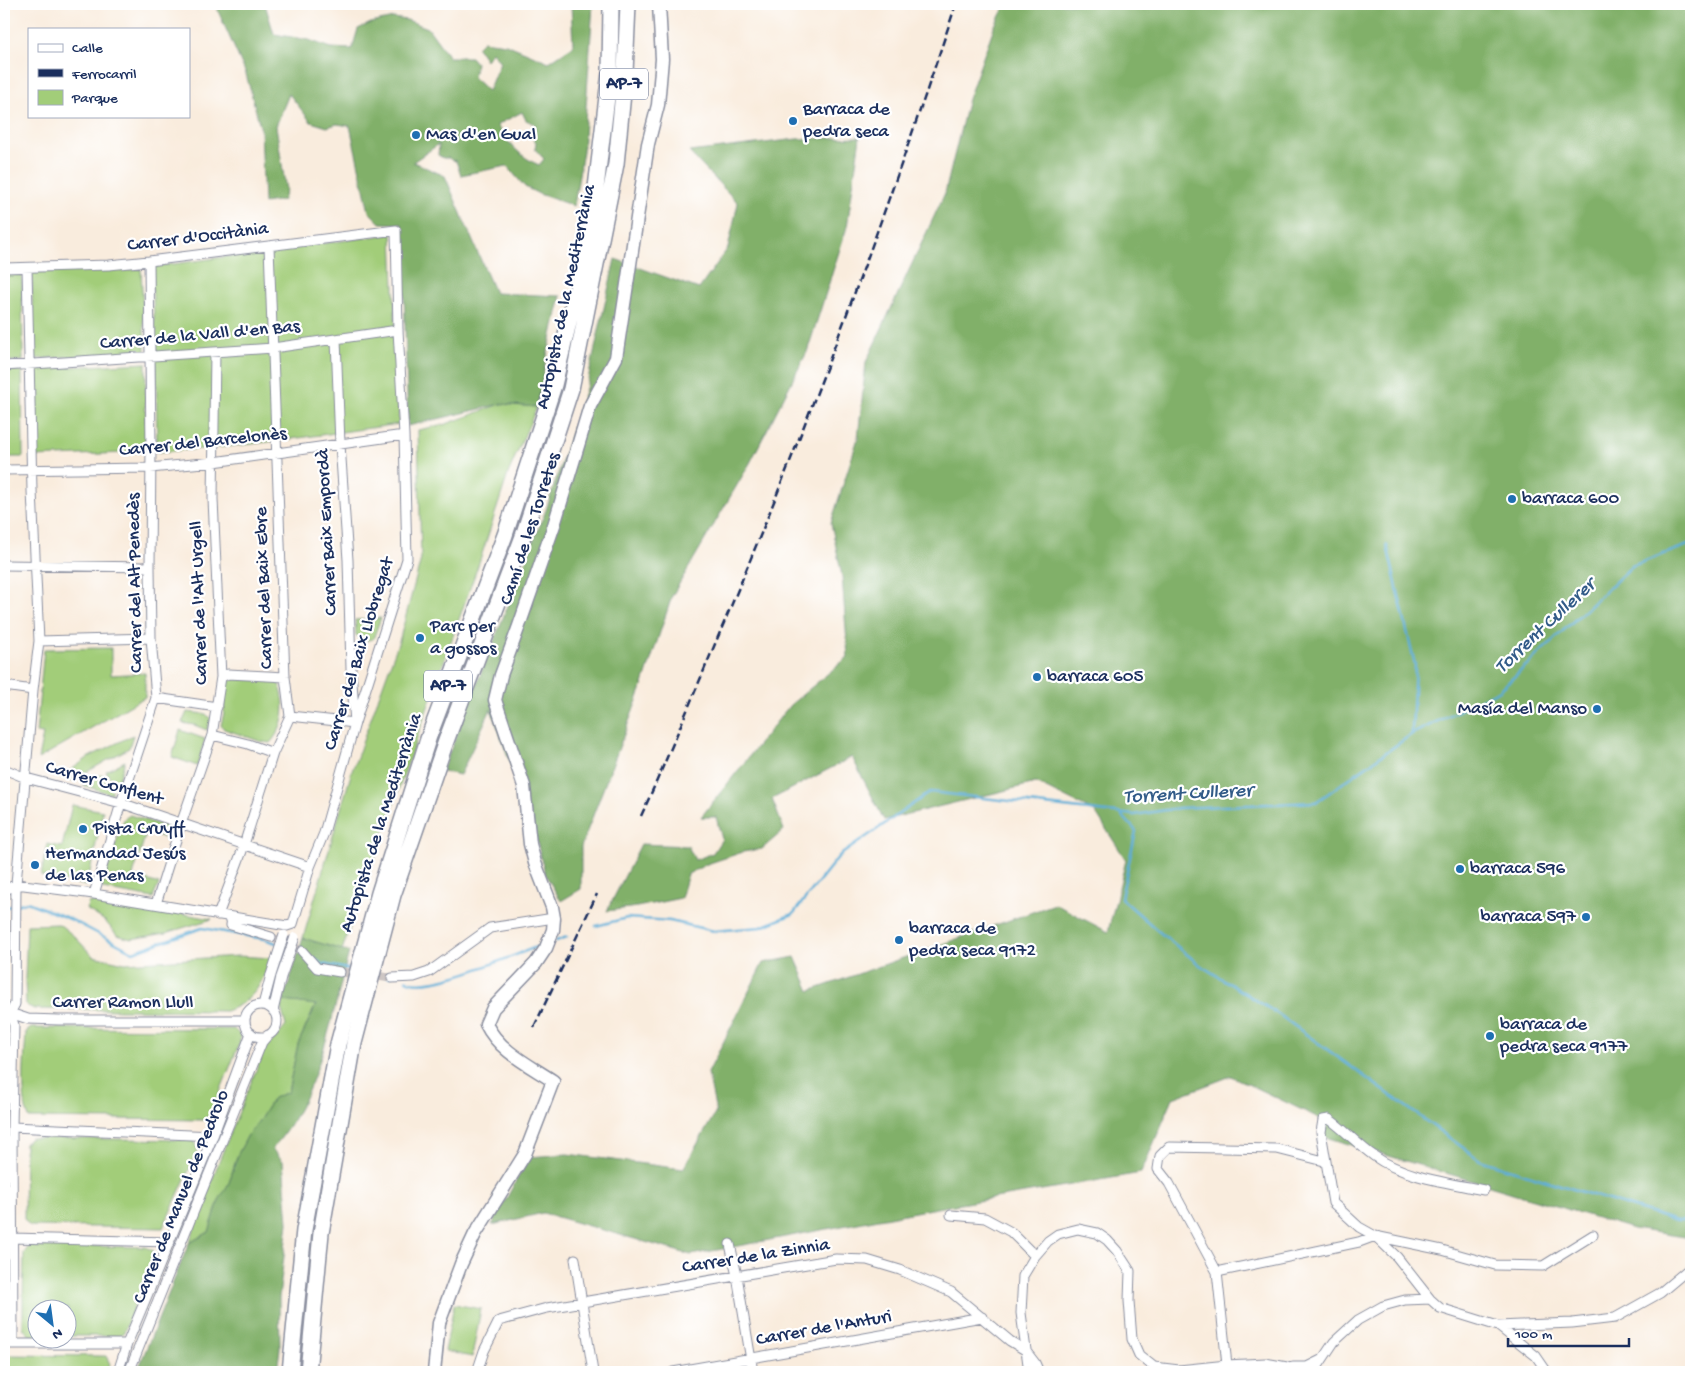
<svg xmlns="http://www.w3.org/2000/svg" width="1695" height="1376" font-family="'Gochi Hand',sans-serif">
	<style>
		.green { fill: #a2cd79; stroke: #5e7e6c }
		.forest { fill: #81b069; stroke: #4e7064; fill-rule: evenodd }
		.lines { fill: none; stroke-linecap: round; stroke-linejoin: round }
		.stream { stroke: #5dadd7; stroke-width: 2.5 }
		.street-tunnel { stroke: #cdc6c4; stroke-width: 9; stroke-dasharray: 9 4.5; stroke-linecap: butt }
		.street-casing { stroke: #8a8e9e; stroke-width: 11 }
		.secondary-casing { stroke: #8a8e9e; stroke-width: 15 }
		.highway-casing { stroke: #8a8e9e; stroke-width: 18 }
		.street { stroke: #fff; stroke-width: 9 }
		.secondary { stroke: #fff; stroke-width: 12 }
		.highway { stroke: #fff; stroke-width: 15 }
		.rail { stroke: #1b2f5e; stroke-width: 2.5; stroke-dasharray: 8 4; stroke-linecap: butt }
		.street-bridge-casing { stroke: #8a8e9e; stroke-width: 11; stroke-linecap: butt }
		.street-bridge { stroke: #fff; stroke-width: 9 }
		.poi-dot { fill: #1f6fb2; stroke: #fff; stroke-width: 2 }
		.labels { text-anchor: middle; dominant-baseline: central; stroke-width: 4.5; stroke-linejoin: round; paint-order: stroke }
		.shield { fill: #fff; stroke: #5f6d8e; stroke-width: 1 }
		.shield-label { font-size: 18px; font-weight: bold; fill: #1b2f5e }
		.poi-label { font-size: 19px; fill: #1b2f5e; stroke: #fff; text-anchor: start }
		.street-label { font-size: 19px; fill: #1b2f5e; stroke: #fff }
		.water-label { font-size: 20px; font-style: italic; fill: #325b88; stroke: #fff }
	</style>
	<rect width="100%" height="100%" fill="#fff"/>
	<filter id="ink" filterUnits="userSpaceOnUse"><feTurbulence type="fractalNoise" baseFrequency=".02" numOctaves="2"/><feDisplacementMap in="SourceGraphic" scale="10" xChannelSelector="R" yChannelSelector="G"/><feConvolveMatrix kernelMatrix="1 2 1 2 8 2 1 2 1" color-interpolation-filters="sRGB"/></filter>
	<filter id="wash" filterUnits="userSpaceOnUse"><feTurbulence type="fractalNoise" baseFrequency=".0096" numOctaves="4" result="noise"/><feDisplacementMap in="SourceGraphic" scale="20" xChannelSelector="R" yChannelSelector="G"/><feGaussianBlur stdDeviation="1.12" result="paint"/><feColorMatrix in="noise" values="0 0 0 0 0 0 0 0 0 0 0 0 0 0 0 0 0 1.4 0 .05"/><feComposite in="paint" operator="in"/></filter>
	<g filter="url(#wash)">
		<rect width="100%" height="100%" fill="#f9ecdd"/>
		<path class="green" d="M 392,234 L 399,424 C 319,435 239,448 157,452 L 156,350 L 151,267 Z
			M 141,269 L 145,352 L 33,359 L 32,272 Z
			M 4,274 L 22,274 L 23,361 L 4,361 Z
			M 146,363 L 145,452 L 35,457 L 32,369 Z
			M 22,370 L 23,457 L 4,457 L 4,371 Z
			M 501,404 L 537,407 L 509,471 L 481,557 L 342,950 L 303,938 L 352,771 L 400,638 L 421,559 L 418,430 L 446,424 Z
			M 381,618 L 373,639 L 363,641 L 356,635 L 355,620 Z
			M 111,648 L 111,675 L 145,673 L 145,697 L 38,759 L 43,734 L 36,733 L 44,649 Z
			M 234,679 L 268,679 L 278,682 C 288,702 285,727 270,743 L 262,742 L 224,729 L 221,725 L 224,713 L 224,684 Z
			M 187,712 L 206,714 L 211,719 L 207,730 L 194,725 L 182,723 Z
			M 180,730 L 205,739 L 197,766 L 172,757 Z
			M 133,735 L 129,748 L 71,781 L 61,777 L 89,757 Z
			M 125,761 L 116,788 L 106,771 Z
			M 102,774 L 113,792 L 110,794 L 83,785 Z
			M 72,805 L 103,811 L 87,886 L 41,876 L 47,844 L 62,847 Z
			M 130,815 L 170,828 L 175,831 L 172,842 L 160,836 L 146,833 L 134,872 L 133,876 L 159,884 L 153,898 L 103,889 L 102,885 L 124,819 Z
			M 89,902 L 140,906 L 212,919 L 166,933 L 131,939 L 117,935 L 105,921 L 86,909 Z
			M 59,924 L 74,936 L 93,956 L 125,963 L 238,956 L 271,958 C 262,984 254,1001 226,1011 L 34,1009 L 26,1005 L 25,979 L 27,925 Z
			M 4,938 L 6,938 L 4,1005 Z
			M 284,1001 L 316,1004 L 298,1044 L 288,1092 L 273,1098 L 261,1118 L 248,1135 L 237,1156 L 229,1183 L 219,1201 L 209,1232 L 189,1243 L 219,1161 L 265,1048 L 277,1037 L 286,1026 L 281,1007 Z
			M 31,1028 L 234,1029 L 240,1035 L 240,1042 L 211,1114 L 203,1120 L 29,1118 C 20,1098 25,1055 26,1032 Z
			M 4,1032 L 5,1034 L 4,1176 Z
			M 30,1138 L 193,1140 L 198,1150 L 163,1228 L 30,1226 L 24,1219 L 25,1144 Z
			M 30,1245 L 146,1247 L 153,1250 L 153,1258 L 124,1332 L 119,1336 L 68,1336 L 68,1308 L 38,1308 L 37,1336 L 30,1336 L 23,1328 L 23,1299 L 24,1253 Z
			M 454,1304 L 481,1309 L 472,1357 L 445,1351 Z
			M 4,1355 L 106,1356 L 110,1364 L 107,1372 L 4,1372 Z"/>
		<path class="forest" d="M 218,4 L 265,4 L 274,34 L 309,40 L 331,48 L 352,49 L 358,29 L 371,23 L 393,18 L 407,20 L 428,28 L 449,57 L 471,57 L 476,63 L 473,77 L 488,91 L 500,62 L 492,52 L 486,60 L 477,47 L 483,41 L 506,44 L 549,62 L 573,46 L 571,4 L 593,4 L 583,151 L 574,206 L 539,194 L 525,187 L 507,166 L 461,175 L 456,161 L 451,160 L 449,158 L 443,158 L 438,155 L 439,144 L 413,162 L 445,176 L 495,293 L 561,296 L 545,365 L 537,407 L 501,404 L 408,426 L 402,224 L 380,223 L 369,212 L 350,126 L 337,124 L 327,127 L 311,122 L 289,94 L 276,126 L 286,190 L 283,200 L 264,203 L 261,130 L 246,74 L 218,11 ZM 522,112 L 526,120 L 535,124 L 531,136 L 536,142 L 535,149 L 544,159 L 539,165 C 522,158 506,142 497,125 Z
			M 1006,4 L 1691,4 L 1691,1238 L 1633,1229 L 1322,1136 L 1323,1120 L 1231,1076 L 1173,1098 L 1141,1173 L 931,1209 L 691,1255 L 543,1213 L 492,1225 L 529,1157 L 567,1154 L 683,1169 L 716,1112 L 708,1073 L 763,963 L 795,957 L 810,991 L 1055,904 L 1108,932 L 1126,860 L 1095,812 L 1036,783 L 884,820 L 852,757 L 772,799 L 784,830 L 762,849 L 743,852 L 707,864 L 688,874 L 681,898 L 637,907 L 607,911 L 641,844 L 688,846 L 695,860 L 713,853 L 722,839 L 716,817 L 701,817 L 790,705 L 848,657 L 842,576 L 831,523 L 858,438 L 866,362 L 945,193 L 968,99 L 994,27 Z
			M 860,137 L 847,227 L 807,352 L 750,463 L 672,596 L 641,690 L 581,847 L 581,889 L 561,901 L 545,874 L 534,830 L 491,709 L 460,775 L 442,771 L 546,510 L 586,388 L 615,259 L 699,289 L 728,248 L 738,203 L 689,152 L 797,139 Z
			M 303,938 L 349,952 C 331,1019 319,1096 272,1149 L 283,1161 L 288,1223 L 279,1298 L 280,1348 L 277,1372 L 137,1372 L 189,1243 L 209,1232 L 219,1200 L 229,1183 L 238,1154 L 248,1135 L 261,1118 L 273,1098 L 288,1092 L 298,1044 L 316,1005 L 283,1001 Z"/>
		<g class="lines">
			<path class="stream" d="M 1387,545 L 1415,665 L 1412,734
				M 1121,814 L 1136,831 L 1121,898 L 1157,930 L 1200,965 L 1278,1014 L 1480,1160 L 1676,1221 L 1691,1221
				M 4,908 L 27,902 L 70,919 L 133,952 L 202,928 L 264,939 L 289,947
				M 596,926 L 627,918 L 670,921 L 714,931 L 761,927 L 793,914 L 839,856 L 930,792 L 1134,815 L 1179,808 L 1316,802 L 1412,734 L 1500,690 L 1632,566 L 1691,544
				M 556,941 L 567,937
				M 314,959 L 322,964 L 348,969
				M 383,975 L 390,977
				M 406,980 C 429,993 512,955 540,946"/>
		</g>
	</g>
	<g filter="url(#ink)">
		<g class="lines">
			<path class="street-tunnel" d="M 271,937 L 302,951
				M 340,972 L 392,978"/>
			<defs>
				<path id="street" d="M 4,268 L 109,265 L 149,261 L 396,230 L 398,330 L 404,435 L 407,559 L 355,723 L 324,833 L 310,867 L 293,924 L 287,926 L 94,894 L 16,884 L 4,891
					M 4,366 L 273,348 L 398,330
					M 4,470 L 150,468 L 214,462 L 404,435
					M 4,565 L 150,567
					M 39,641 L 151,638
					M 221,677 L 228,674 L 285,677
					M 4,686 L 33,690
					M 156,698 L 217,707
					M 290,716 L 355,723 L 351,669 L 348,560 L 340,444 L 336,339
					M 212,735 L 248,744 L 273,753
					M 4,769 L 26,778 L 121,803 L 310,867
					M 94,894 L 121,803 L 156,698 L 151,638 L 150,567 L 151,448 L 149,261
					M 156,904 L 181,824 L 212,735 L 221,677 L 213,499 L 215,352
					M 218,915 L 242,851 L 273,753 L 290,716 L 285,677 L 269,246
					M 232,917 L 231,925 L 271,937
					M 302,951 L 317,968 L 340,972
					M 392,978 L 414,977 L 429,972 L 490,928 L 554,918
					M 263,1005 L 271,975
					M245 1021a16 16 0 1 1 32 0a16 16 0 1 1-32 0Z
					M 273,1011 L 281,977
					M 10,1013 L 14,1025 L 12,1127 L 13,1344
					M 10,1013 L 28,1019 L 59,1020 L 245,1020
					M 4,1017 L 10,1013 L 15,1004 L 16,884 L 33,690 L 39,641 L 32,491 L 27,268
					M 12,1127 L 213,1136
					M 1484,1190 C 1449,1183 1403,1177 1374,1156 C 1358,1145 1345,1130 1329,1119 L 1323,1120 L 1321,1132 L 1333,1203 L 1359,1227 L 1375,1236 L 1397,1257 L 1430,1299 L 1440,1308 L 1498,1326 L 1536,1356 L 1547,1372
					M 951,1215 L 985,1218 L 1011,1232 L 1035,1256
					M 12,1238 L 170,1242
					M 730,1244 L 737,1276 L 753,1372
					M 575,1259 L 593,1372
					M 1217,1272 L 1359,1242 L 1375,1236 L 1442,1250 L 1495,1265 L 1543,1266 L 1593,1235
					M 1498,1326 L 1572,1323 L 1615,1318 L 1660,1293 L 1691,1267
					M 4,1344 L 127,1344
					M 1227,1365 L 1217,1272 L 1169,1183 L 1158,1169 L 1160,1156 L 1169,1147 L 1277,1149 L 1324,1161
					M 1293,1367 L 1307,1367 L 1321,1360
					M 118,1372 L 127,1344 L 213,1136 L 251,1033
					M 129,1372 L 262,1042 L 268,1035
					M 477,1372 L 484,1351 L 499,1321 L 547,1308 L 836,1259 L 867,1260 L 900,1270 L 951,1292 L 1010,1341 L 1025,1350 L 1035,1363 L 1039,1372
					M 673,1372 L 982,1317
					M 1029,1372 L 1021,1313 L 1023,1276 L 1035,1256 L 1048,1241 L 1058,1234 L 1078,1229 L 1097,1233 L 1107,1240 L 1117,1251 L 1130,1271 L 1129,1301 L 1132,1339 L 1139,1355 L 1154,1367 L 1179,1370 L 1227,1365 L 1265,1363 L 1287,1367 L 1301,1372
					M 1314,1372 L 1334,1342 L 1358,1320 L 1383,1306 L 1405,1300 L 1430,1299
					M 1688,1372 L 1691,1370"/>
				<path id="secondary" d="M 434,1372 L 439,1323 L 461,1264 L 475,1234 L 525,1154 L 553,1081 C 529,1065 499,1051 486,1024 L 493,1008 L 536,963 L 546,948 L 553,930 L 554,918 L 552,907 L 535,863 L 530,844 L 524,786 L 495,700 L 501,675 L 519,626 L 554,525 L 590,406 L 616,358 L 648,144 L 658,105 L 662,59 L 659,4"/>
				<path id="highway" d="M 290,1372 L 304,1230 L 338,1044 L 379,893 L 429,736 L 505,535 L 554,385 L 591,229 L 610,72 L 611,4
					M 308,1372 L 321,1233 L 354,1043 L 393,895 L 446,741 L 522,539 L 571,389 L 616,164 L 625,73 L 628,4"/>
			</defs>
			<use href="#street" class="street-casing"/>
			<use href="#secondary" class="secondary-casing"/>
			<use href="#highway" class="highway-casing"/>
			<use href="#street" class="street"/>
			<use href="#secondary" class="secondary"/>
			<use href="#highway" class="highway"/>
			<path class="rail" d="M 641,816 C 672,748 700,679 729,611 C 813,411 888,209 956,4
				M 534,1027 L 597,894"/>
			<defs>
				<path id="street-bridge" d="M 271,975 L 284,935
					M 281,977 L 295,937"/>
			</defs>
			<use href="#street-bridge" class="street-bridge-casing"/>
			<use href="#street-bridge" class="street-bridge"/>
		</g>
	</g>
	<g class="poi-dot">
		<circle cx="793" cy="121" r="5"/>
		<circle cx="416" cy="135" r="5"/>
		<circle cx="1512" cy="499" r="5"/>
		<circle cx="420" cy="638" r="5"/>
		<circle cx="1037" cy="677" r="5"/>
		<circle cx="1597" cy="709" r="5"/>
		<circle cx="83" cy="829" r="5"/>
		<circle cx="35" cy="865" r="5"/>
		<circle cx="1460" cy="869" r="5"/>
		<circle cx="1586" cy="917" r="5"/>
		<circle cx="899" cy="940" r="5"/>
		<circle cx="1490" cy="1036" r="5"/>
	</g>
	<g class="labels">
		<g class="shield">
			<rect x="600" y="68.5" width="48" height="31" rx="4"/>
			<rect x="424" y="670.5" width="48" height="31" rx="4"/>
		</g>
		<g class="shield-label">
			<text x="624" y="84">AP-7</text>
			<text x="448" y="686">AP-7</text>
		</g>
		<g class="poi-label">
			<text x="803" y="110">Barraca de<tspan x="803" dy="22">pedra seca</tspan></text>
			<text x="426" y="135">Mas d'en Gual</text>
			<text x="1522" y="499">barraca 600</text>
			<text x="430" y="627">Parc per<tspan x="430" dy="22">a gossos</tspan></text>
			<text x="1047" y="677">barraca 605</text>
			<text x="1587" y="709" text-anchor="end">Masía del Manso</text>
			<text x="93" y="829">Pista Cruyff</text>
			<text x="45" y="854">Hermandad Jesús<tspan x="45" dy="22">de las Penas</tspan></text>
			<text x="1470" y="869">barraca 596</text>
			<text x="1576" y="917" text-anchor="end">barraca 597</text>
			<text x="909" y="929">barraca de<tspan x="909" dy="22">pedra seca 9172</tspan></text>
			<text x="1500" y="1025">barraca de<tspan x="1500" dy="22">pedra seca 9177</tspan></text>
		</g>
		<g class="street-label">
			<text transform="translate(198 238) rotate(-7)">Carrer d'Occitània</text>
			<text transform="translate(567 297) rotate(-78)">Autopista de la Mediterrània</text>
			<text transform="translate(200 336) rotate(-5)">Carrer de la Vall d'en Bas</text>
			<text transform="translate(203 443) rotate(-6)">Carrer del Barcelonès</text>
			<text transform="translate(531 529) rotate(-72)">Camí de les Torretes</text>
			<text transform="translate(328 532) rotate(-93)">Carrer Baix Empordà</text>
			<text transform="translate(136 583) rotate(-91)">Carrer del Alt Penedès</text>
			<text transform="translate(265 588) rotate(-92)">Carrer del Baix Ebre</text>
			<text transform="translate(200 603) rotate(-92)">Carrer de l'Alt Urgell</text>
			<text transform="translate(360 654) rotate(-73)">Carrer del Baix Llobregat</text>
			<text transform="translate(104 784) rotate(16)">Carrer Conflent</text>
			<text transform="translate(382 823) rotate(-72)">Autopista de la Mediterrània</text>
			<text x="123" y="1003">Carrer Ramon Llull</text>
			<text transform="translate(182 1197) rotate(-68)">Carrer de Manuel de Pedrolo</text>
			<text transform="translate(756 1257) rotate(-9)">Carrer de la Zinnia</text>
			<text transform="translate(824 1329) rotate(-10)">Carrer de l'Anturi</text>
		</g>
		<g class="water-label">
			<text transform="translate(1546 627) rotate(-43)">Torrent Cullerer</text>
			<text transform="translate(1188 795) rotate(-3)">Torrent Cullerer</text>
		</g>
	</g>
	<rect width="1695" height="1376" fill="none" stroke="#fff" stroke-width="20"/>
	<rect x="28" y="28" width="162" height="90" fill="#ffffff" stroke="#a4acbf"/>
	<rect x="38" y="44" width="25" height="8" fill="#ffffff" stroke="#a4acbf"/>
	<text x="72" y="52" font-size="15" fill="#1b2f5e">Calle</text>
	<rect x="38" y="69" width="25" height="8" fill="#1b2f5e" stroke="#a4acbf"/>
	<text x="72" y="78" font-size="15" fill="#1b2f5e">Ferrocarril</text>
	<rect x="38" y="90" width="25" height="15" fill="#a2cd79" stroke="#a4acbf"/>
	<text x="72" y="102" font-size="15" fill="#1b2f5e">Parque</text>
	<g transform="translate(52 1324) rotate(151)"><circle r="24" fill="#ffffff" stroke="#a4acbf"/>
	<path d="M0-4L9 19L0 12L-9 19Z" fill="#1f6fb2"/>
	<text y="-8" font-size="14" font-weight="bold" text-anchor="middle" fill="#1b2f5e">N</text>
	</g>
	<path d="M1508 1338v8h121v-8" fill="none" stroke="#1b2f5e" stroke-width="2.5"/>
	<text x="1515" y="1338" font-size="15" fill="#1b2f5e" stroke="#ffffff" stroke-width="4" paint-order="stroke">100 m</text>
</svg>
